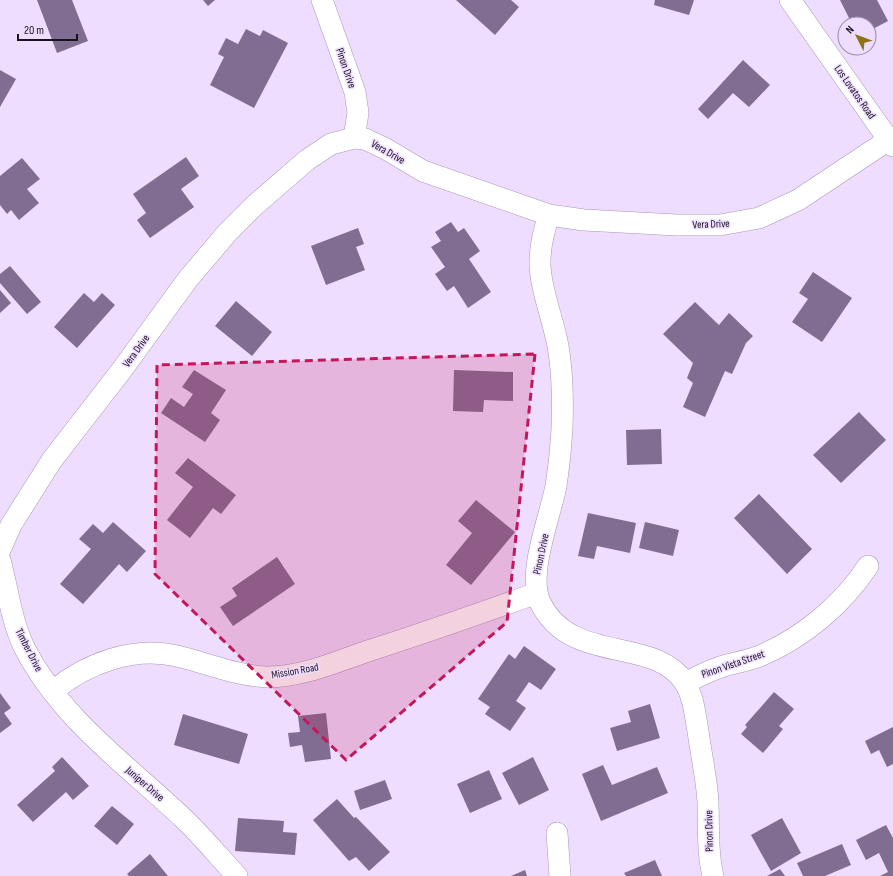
<svg xmlns="http://www.w3.org/2000/svg" width="893" height="876" font-family="'Sofia Sans Condensed',sans-serif">
	<style>
		.building { fill: #816d92 }
		.lines { fill: none; stroke-linecap: round; stroke-linejoin: round }
		.minor-casing { stroke: #a797b7; stroke-width: 22 }
		.minor { stroke: #fff; stroke-width: 21 }
		.marked { fill: #c2185b; fill-opacity: 0.2; stroke: #c2185b; stroke-width: 3; stroke-dasharray: 8 5; stroke-linejoin: round }
		.labels { text-anchor: middle; dominant-baseline: central; stroke-width: 3; stroke-linejoin: round; paint-order: stroke }
		.street-label { font-size: 11px; fill: #19131e; stroke: #eeddfe }
	</style>
	<rect width="100%" height="100%" fill="#eeddfe"/>
	<path class="building" d="M 37,0 L 72,0 L 88,41 L 57,53 Z
		M 203,0 L 215,0 L 208,6 Z
		M 456,0 L 511,0 L 519,7 L 495,35 Z
		M 655,0 L 694,0 L 689,15 L 654,5 Z
		M 840,0 L 877,0 L 888,21 L 869,31 L 869,24 L 852,24 Z
		M 246,29 L 260,36 L 263,30 L 288,43 L 254,108 L 210,85 L 224,57 L 218,54 L 226,38 L 238,44 Z
		M 743,60 L 770,85 L 749,107 L 733,93 L 708,119 L 698,109 Z
		M 0,70 L 16,79 L 0,107 Z
		M 186,157 L 199,176 L 181,189 L 194,207 L 150,238 L 137,220 L 146,213 L 133,194 Z
		M 22,158 L 40,179 L 27,189 L 39,203 L 19,220 L 11,210 L 7,214 L 0,205 L 0,176 Z
		M 451,222 L 458,232 L 464,228 L 480,251 L 469,259 L 491,292 L 468,308 L 454,286 L 447,291 L 435,274 L 445,267 L 431,247 L 441,241 L 435,232 Z
		M 358,228 L 364,244 L 356,247 L 365,270 L 326,285 L 311,246 Z
		M 10,266 L 41,302 L 27,314 L 0,283 L 0,274 Z
		M 813,272 L 852,298 L 822,342 L 792,322 L 808,299 L 799,293 Z
		M 0,290 L 11,303 L 0,313 Z
		M 84,293 L 94,302 L 102,293 L 115,305 L 77,348 L 54,327 Z
		M 236,301 L 272,332 L 252,356 L 215,326 Z
		M 695,302 L 719,325 L 729,313 L 753,336 L 746,343 L 732,374 L 725,371 L 705,417 L 683,407 L 693,383 L 687,378 L 693,363 L 663,334 Z
		M 194,370 L 226,390 L 211,413 L 220,420 L 205,442 L 161,413 L 171,398 L 184,407 L 193,394 L 182,387 Z
		M 454,370 L 513,372 L 513,401 L 484,400 L 483,412 L 453,411 Z
		M 859,412 L 886,440 L 841,483 L 813,455 Z
		M 661,429 L 662,464 L 627,465 L 626,430 Z
		M 188,458 L 236,495 L 221,514 L 213,508 L 190,538 L 167,520 L 193,487 L 175,473 Z
		M 759,494 L 812,549 L 787,574 L 734,518 Z
		M 476,500 L 515,532 L 471,585 L 446,565 L 472,533 L 458,521 Z
		M 588,513 L 636,523 L 630,553 L 597,546 L 594,559 L 578,556 Z
		M 113,522 L 146,551 L 127,572 L 119,564 L 83,604 L 60,584 L 91,549 L 79,539 L 93,524 L 103,533 Z
		M 645,522 L 679,530 L 673,556 L 639,548 Z
		M 277,557 L 295,584 L 233,626 L 220,607 L 237,596 L 232,588 Z
		M 524,646 L 556,669 L 541,690 L 529,682 L 516,701 L 526,708 L 510,731 L 485,714 L 490,707 L 478,699 L 509,654 L 515,659 Z
		M 774,692 L 794,709 L 779,726 L 783,729 L 763,753 L 741,734 L 747,727 L 745,725 Z
		M 0,693 L 11,708 L 4,713 L 12,724 L 0,733 Z
		M 650,704 L 660,738 L 617,751 L 610,728 L 631,722 L 628,711 Z
		M 326,713 L 331,759 L 305,762 L 302,745 L 290,747 L 288,733 L 300,732 L 298,716 Z
		M 183,714 L 248,734 L 239,764 L 174,745 Z
		M 893,727 L 893,764 L 887,767 L 879,750 L 871,754 L 865,741 Z
		M 62,757 L 89,786 L 73,800 L 66,792 L 33,822 L 17,805 L 55,771 L 52,767 Z
		M 533,757 L 549,790 L 519,805 L 502,773 Z
		M 603,765 L 612,785 L 657,767 L 668,793 L 601,821 L 582,774 Z
		M 489,770 L 502,799 L 470,813 L 457,784 Z
		M 385,780 L 392,799 L 360,810 L 354,791 Z
		M 337,799 L 354,818 L 356,817 L 390,852 L 369,871 L 356,857 L 349,861 L 313,820 Z
		M 112,806 L 134,824 L 117,845 L 94,826 Z
		M 238,818 L 284,821 L 283,832 L 297,833 L 295,855 L 235,851 Z
		M 782,818 L 801,853 L 771,871 L 751,835 Z
		M 886,825 L 893,838 L 893,876 L 880,876 L 888,872 L 879,853 L 866,860 L 856,840 Z
		M 842,844 L 851,865 L 825,876 L 803,876 L 797,863 Z
		M 150,854 L 168,876 L 129,876 L 127,874 Z
		M 655,860 L 662,876 L 626,876 L 624,873 Z
		M 780,869 L 785,876 L 767,876 Z
		M 525,870 L 527,876 L 511,876 Z"/>
	<g class="lines">
		<defs>
			<path id="minor" d="M 322,0 L 355,92 L 358,113 L 354,138
				M 790,0 L 893,146
				M 549,215 C 530,271 545,288 557,341 C 563,370 563,400 562,429 C 561,448 559,467 556,486 C 550,517 527,574 540,602 C 570,666 655,635 685,683 C 694,698 695,715 698,731 C 701,755 707,779 708,803 C 709,828 707,852 713,876
				M 0,550 L 11,525 L 52,460 L 121,371 L 188,279 L 227,233 L 255,205 L 307,160 L 331,144 L 354,138 L 365,139 L 386,149 L 423,171 L 549,215 L 584,220 L 677,225 L 720,225 L 759,218 L 798,200 L 893,137
				M 0,560 C 8,589 11,620 24,647 C 60,718 127,765 184,819 C 203,837 219,857 237,876
				M 685,683 C 699,676 712,669 727,665 C 739,662 751,660 762,655 C 804,637 843,604 868,566
				M 53,691 C 87,663 133,646 177,656 C 207,663 237,676 268,677 C 302,677 336,662 368,651 C 424,633 481,613 537,593
				M 557,833 L 560,876"/>
		</defs>
		<use href="#minor" class="minor-casing"/>
		<use href="#minor" class="minor"/>
	</g>
	<path class="marked" d="M 535,354 L 507,622 L 346,760 L 155,574 L 157,365 Z"/>
	<g class="labels">
		<g class="street-label">
			<text transform="translate(346 68) rotate(71)">Pinon Drive</text>
			<text transform="translate(855 92) rotate(55)">Los Lovatos Road</text>
			<text transform="translate(388 152) rotate(30)">Vera Drive</text>
			<text transform="translate(711 224) rotate(-2)">Vera Drive</text>
			<text transform="translate(136 351) rotate(-54)">Vera Drive</text>
			<text transform="translate(541 554) rotate(-78)">Pinon Drive</text>
			<text transform="translate(29 650) rotate(63)">Timber Drive</text>
			<text transform="translate(733 664) rotate(-19)">Pinon Vista Street</text>
			<text transform="translate(295 671) rotate(-10)">Mission Road</text>
			<text transform="translate(145 784) rotate(41)">Juniper Drive</text>
			<text transform="translate(709 831) rotate(-91)">Pinon Drive</text>
		</g>
	</g>
	<g transform="translate(857 36) rotate(312)"><circle r="19" fill="#eeddfe" stroke="#998ca4"/>
	<path d="M0-3L7 15L0 10L-7 15Z" fill="#8d7317"/>
	<text y="-6" font-size="11" font-weight="bold" text-anchor="middle" fill="#19131e">N</text>
	</g>
	<path d="M18 34v6h59v-6" fill="none" stroke="#19131e" stroke-width="2"/>
	<text x="24" y="34" font-size="12" fill="#19131e" stroke="#eeddfe" stroke-width="3" paint-order="stroke">20 m</text>
</svg>
